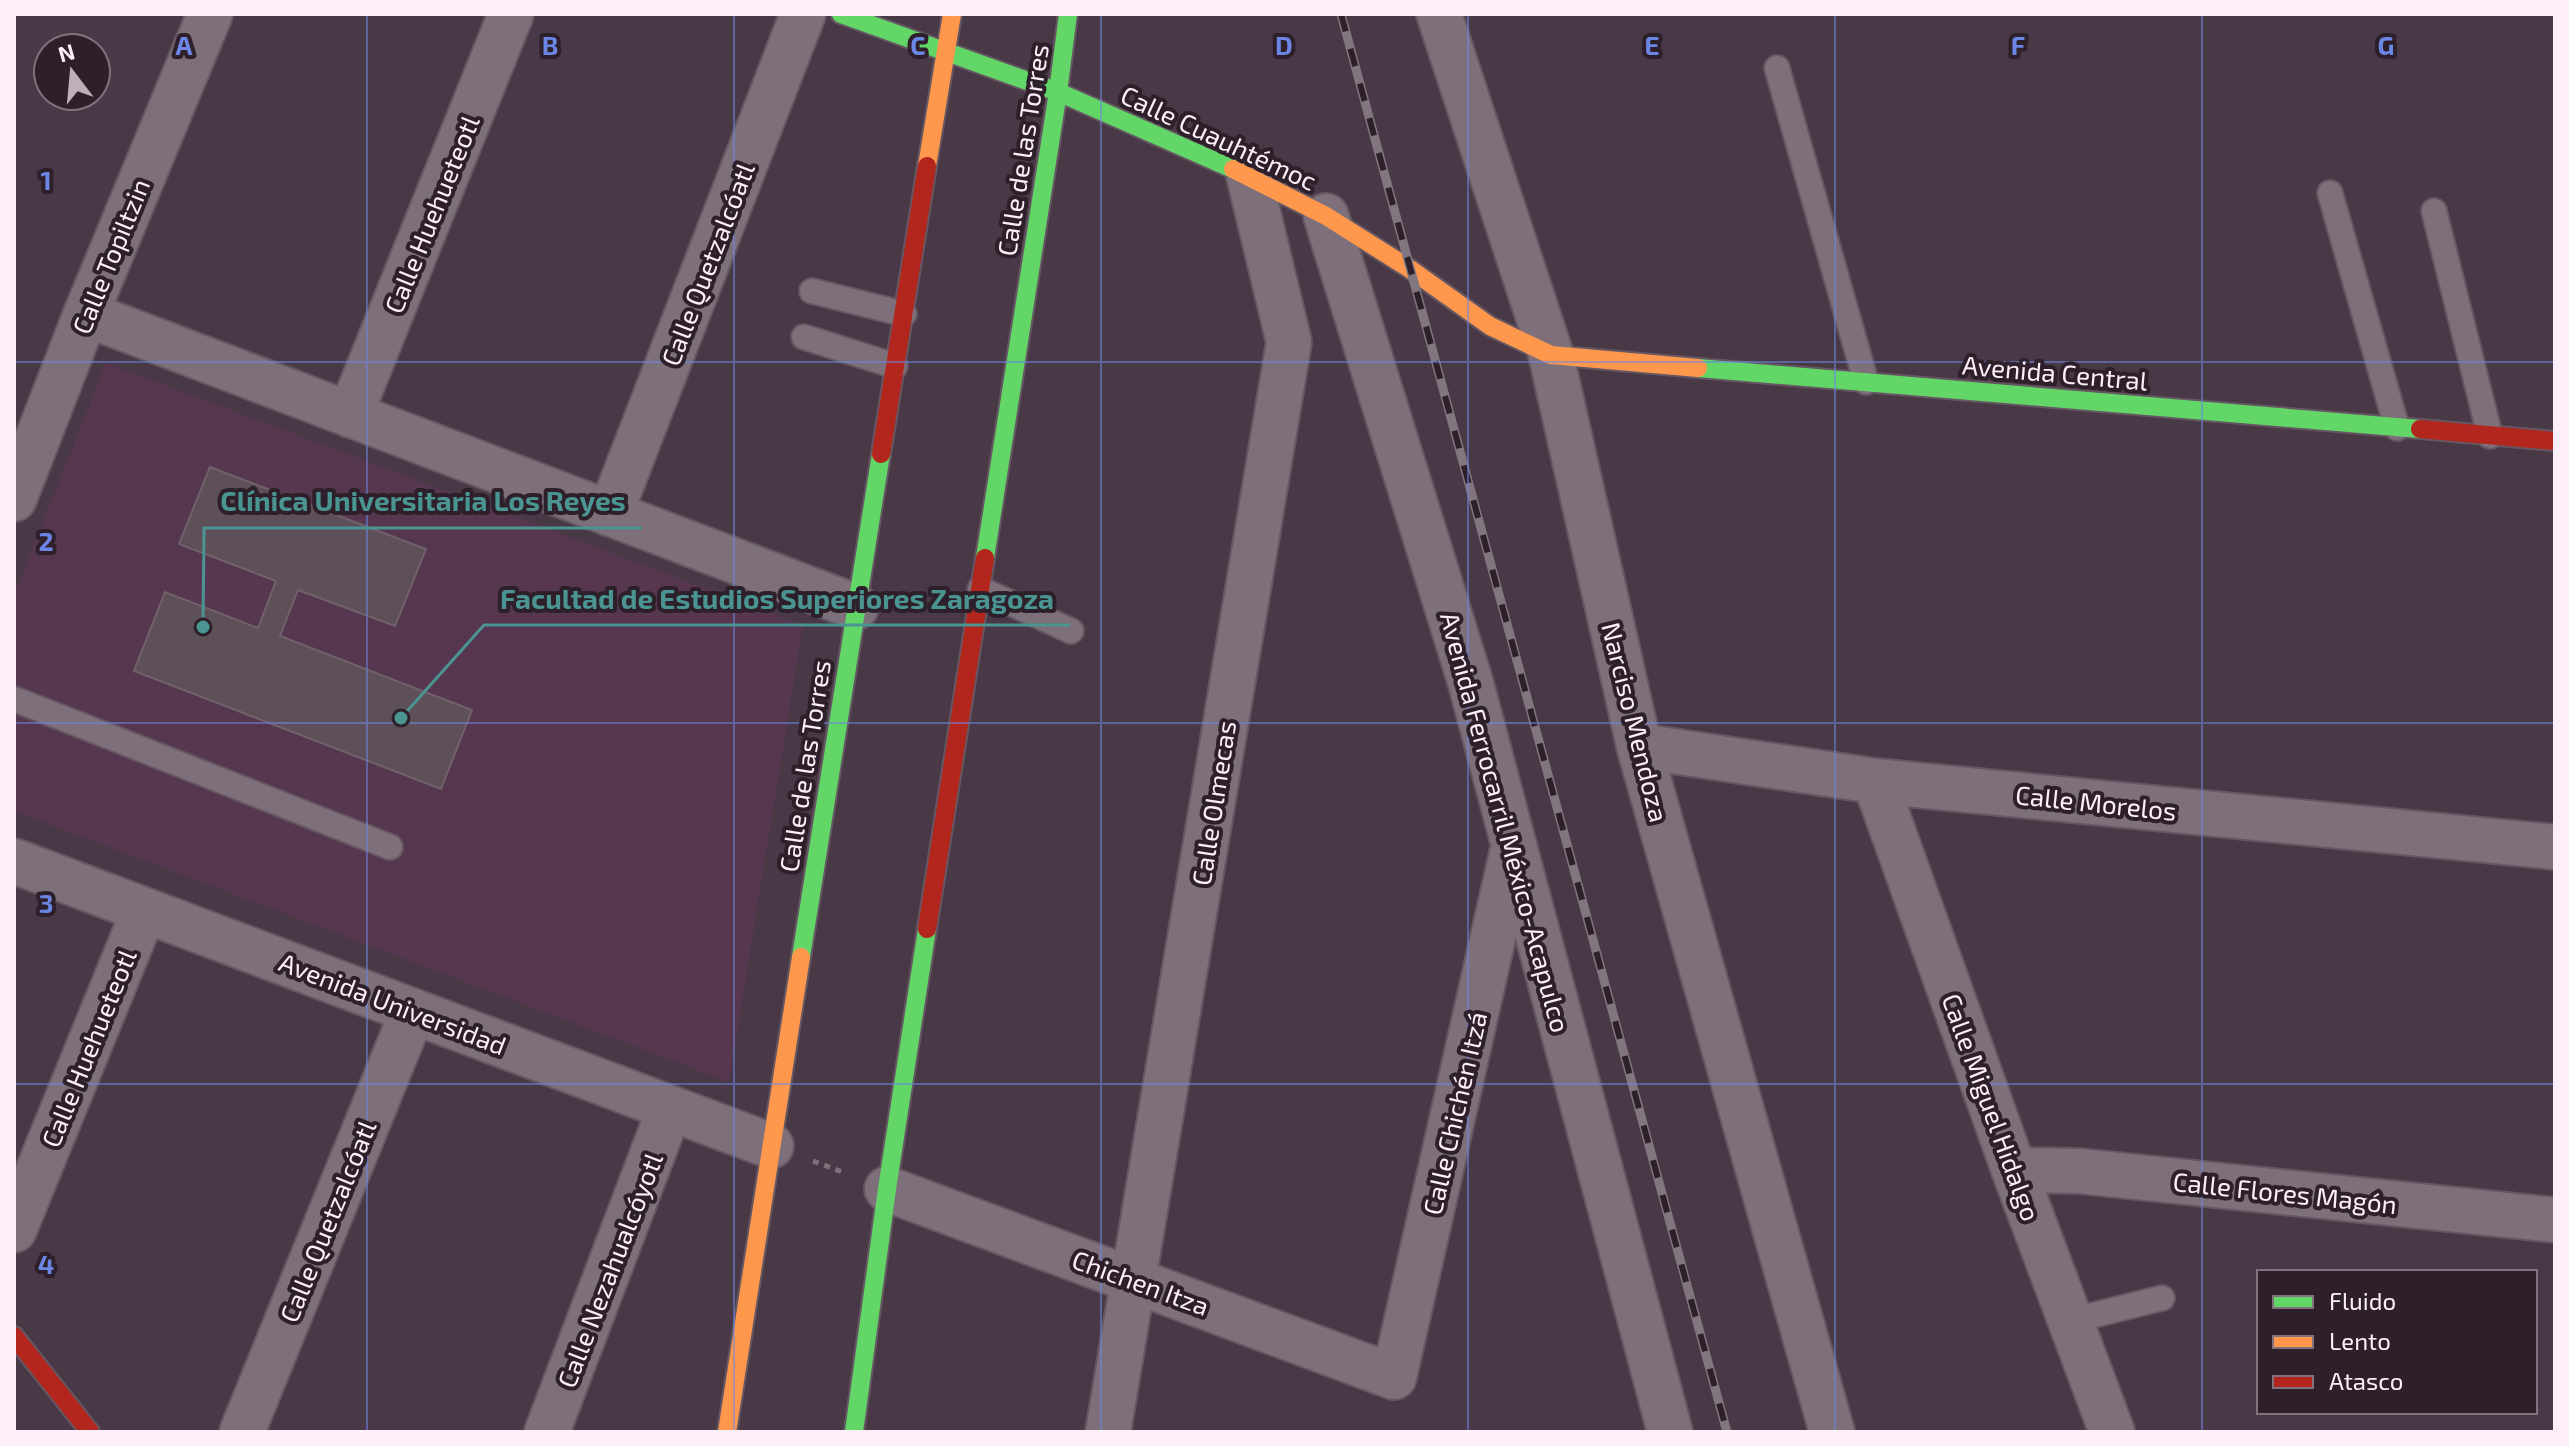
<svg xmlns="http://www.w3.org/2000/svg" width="2569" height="1446" font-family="'Exo 2',sans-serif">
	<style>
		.built { fill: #573750 }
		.building { fill: #5e5059; stroke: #70626a; stroke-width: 2 }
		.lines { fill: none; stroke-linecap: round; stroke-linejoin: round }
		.lane-casing { stroke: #645762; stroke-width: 28 }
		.street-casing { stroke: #645762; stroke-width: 48 }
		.fast-casing { stroke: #645762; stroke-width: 22 }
		.slow-casing { stroke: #645762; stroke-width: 22 }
		.jam-casing { stroke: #645762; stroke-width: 22 }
		.path { stroke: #7d707a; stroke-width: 5; stroke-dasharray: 6 6; stroke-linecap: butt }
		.lane { stroke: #7d707a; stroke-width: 24 }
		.street { stroke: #7d707a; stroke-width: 44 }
		.fast { stroke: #63d668; stroke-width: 18 }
		.slow { stroke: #ff974d; stroke-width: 18 }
		.jam { stroke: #b3261e; stroke-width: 18 }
		.rail-casing { stroke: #81767f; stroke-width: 9 }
		.rail { stroke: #2d202a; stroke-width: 6; stroke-dasharray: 18; stroke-linecap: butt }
		.grid { fill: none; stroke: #6b86e4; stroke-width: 2; stroke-opacity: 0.55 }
		.labels { text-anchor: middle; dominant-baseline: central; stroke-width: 8; stroke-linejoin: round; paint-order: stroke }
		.street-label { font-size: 26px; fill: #fdeff9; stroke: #2d202a }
		.grid-label { font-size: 26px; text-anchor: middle; font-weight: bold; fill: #6b86e4; stroke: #2d202a; stroke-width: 8; stroke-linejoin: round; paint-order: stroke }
		.leader { fill: none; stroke: #4a9491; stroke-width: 3 }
		.callout-dot { fill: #4a9491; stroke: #2d202a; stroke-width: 3 }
		.callout-label { font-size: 28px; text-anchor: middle; font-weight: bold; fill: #4a9491; stroke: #2d202a; stroke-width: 8; stroke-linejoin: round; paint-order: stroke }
	</style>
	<rect width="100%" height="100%" fill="#493946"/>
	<path class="built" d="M 106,363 L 803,625 L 729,1082 L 14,811 L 14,595 Z"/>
	<path class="building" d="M 210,467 L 426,549 L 395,626 L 298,590 L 280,636 L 472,710 L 441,789 L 134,671 L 165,592 L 258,628 L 276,581 L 179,544 Z"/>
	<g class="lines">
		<defs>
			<path id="lane" d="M 1777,68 L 1866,382
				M 2330,193 L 2397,428
				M 2434,211 L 2490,436
				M 812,291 L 904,314
				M 804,337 L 895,366
				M 980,589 L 1071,631
				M 14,699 L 390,847
				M 2070,1321 L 2162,1298"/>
			<path id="street" d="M 1439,14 L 1551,355 L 1639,746 L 1832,1432
				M 1326,216 L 1471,684 L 1670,1432
				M 86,314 L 856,607
				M 350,415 L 511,14
				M 14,499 L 86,314 L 210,14
				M 610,514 L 803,14
				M 1639,746 L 1875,781 L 2555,847
				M 1875,781 L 2014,1170 L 2112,1432
				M 14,861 L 771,1146
				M 2014,1170 L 2079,1171 L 2555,1220
				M 887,1189 L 1394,1377 L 1512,853
				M 14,1230 L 144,911
				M 242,1432 L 413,1011
				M 547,1432 L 670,1108
				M 1108,1432 L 1289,342 L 1249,176"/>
			<path id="fast" d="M 841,14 L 1058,92 L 1233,169
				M 1698,368 L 2420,429
				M 985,558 L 1058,92 L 1068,14
				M 801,957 L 881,454
				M 854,1432 L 887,1189 L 927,929"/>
			<path id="slow" d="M 927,166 L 952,14
				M 1233,169 L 1326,216 L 1410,269 L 1490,326 L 1551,355 L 1698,368
				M 727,1432 L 801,957"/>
			<path id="jam" d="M 2420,429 L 2555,441
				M 881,454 L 927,166
				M 927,929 L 985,558
				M 14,1336 L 90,1432"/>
		</defs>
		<use href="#lane" class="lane-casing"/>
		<use href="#street" class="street-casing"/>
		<use href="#fast" class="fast-casing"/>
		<use href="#slow" class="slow-casing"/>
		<use href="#jam" class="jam-casing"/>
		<path class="path" d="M 813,1161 L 845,1173"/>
		<use href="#lane" class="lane"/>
		<use href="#street" class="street"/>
		<use href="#fast" class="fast"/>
		<use href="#slow" class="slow"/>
		<use href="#jam" class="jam"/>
		<defs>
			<path id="rail" d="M 1341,14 L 1727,1432"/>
		</defs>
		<use href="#rail" class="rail-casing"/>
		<use href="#rail" class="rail"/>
	</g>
	<path class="grid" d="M 367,14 L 367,1432M 734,14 L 734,1432M 1101,14 L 1101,1432M 1468,14 L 1468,1432M 1835,14 L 1835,1432M 2202,14 L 2202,1432M 14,362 L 2555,362M 14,723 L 2555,723M 14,1084 L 2555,1084"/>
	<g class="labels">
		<g class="street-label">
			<text transform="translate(1219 137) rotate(25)">Calle Cuauhtémoc</text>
			<text transform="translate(1022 150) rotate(-81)">Calle de las Torres</text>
			<text transform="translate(431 214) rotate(-68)">Calle Huehueteotl</text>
			<text transform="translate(110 256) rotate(-68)">Calle Topiltzin</text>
			<text transform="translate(707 264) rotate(-69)">Calle Quetzalcóatl</text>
			<text transform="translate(2055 372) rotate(5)">Avenida Central</text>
			<text transform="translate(1636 722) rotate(76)">Narciso Mendoza</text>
			<text transform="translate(804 766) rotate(-81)">Calle de las Torres</text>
			<text transform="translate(2096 802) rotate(6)">Calle Morelos</text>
			<text transform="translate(1213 803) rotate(-81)">Calle Olmecas</text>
			<text transform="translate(1506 822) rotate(75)">Avenida Ferrocarril México-Acapulco</text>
			<text transform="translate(393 1003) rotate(21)">Avenida Universidad</text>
			<text transform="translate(88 1048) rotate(-68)">Calle Huehueteotl</text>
			<text transform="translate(1992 1107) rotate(70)">Calle Miguel Hidalgo</text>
			<text transform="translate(1454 1113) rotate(-77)">Calle Chichén Itzá</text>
			<text transform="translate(2285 1192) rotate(6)">Calle Flores Magón</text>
			<text transform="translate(327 1221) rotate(-68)">Calle Quetzalcóatl</text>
			<text transform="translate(609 1270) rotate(-69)">Calle Nezahualcóyotl</text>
			<text transform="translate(1141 1282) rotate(20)">Chichen Itza</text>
		</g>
	</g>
	<g class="grid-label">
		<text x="184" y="55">A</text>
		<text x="550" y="55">B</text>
		<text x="918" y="55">C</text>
		<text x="1284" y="55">D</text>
		<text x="1652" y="55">E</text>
		<text x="2018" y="55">F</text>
		<text x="2386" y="55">G</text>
		<text x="46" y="190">1</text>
		<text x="46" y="551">2</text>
		<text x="46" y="913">3</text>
		<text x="46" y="1274">4</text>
	</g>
	<path class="leader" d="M203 627L204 528H642M401 718L484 625H1070"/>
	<g class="callout-dot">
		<circle cx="203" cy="627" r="8"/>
		<circle cx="401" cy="718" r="8"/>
	</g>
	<g class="callout-label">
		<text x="423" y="511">Clínica Universitaria Los Reyes</text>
		<text x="777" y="609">Facultad de Estudios Superiores Zaragoza</text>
	</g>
	<rect width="2569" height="1446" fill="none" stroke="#fdeff9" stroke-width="32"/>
	<rect x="2257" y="1270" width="280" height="144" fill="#2d202a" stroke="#80737d" stroke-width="2"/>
	<rect x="2273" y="1296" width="40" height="12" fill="#63d668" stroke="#80737d" stroke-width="2"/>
	<text x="2329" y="1310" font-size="24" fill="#fdeff9">Fluido</text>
	<rect x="2273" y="1336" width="40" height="12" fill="#ff974d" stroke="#80737d" stroke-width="2"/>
	<text x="2329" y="1350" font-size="24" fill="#fdeff9">Lento</text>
	<rect x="2273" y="1376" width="40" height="12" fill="#b3261e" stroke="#80737d" stroke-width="2"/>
	<text x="2329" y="1390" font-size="24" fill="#fdeff9">Atasco</text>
	<g transform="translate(72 72) rotate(344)"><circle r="38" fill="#2d202a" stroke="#80737d" stroke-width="2"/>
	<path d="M0-6L14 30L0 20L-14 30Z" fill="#beafba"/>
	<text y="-12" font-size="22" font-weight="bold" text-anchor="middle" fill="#fdeff9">N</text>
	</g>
</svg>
